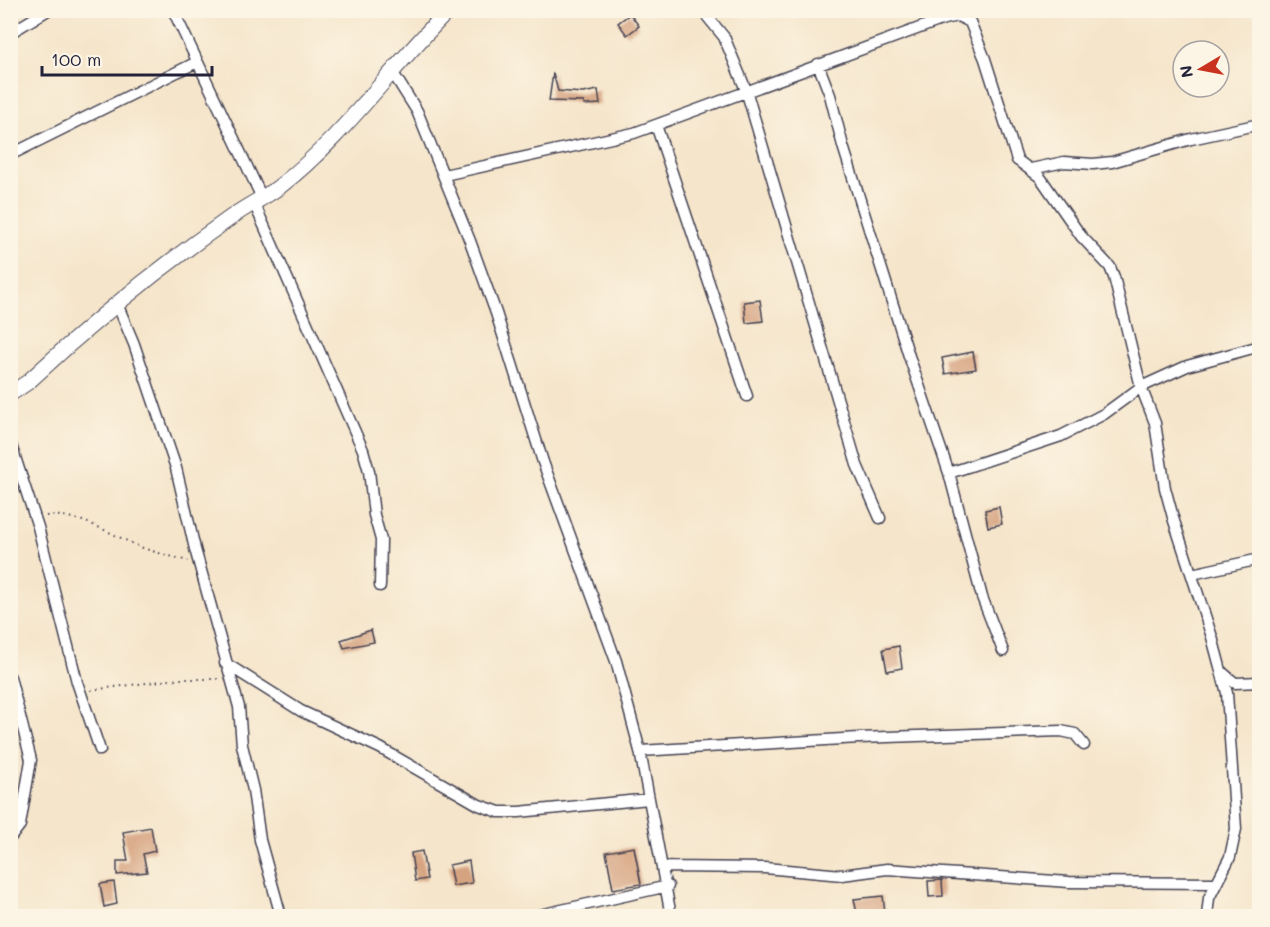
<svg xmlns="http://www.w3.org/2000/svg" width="1270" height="927" font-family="Mali,sans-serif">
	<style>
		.building { fill: #d6a380 }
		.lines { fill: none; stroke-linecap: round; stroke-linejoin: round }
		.street-casing { stroke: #423f50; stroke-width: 13 }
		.secondary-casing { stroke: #423f50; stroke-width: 17 }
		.path { stroke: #423f50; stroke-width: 2; stroke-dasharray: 1.5 4.5; stroke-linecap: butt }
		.street { stroke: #fff; stroke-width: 10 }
		.secondary { stroke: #fff; stroke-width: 15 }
	</style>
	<rect width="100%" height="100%" fill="#fcf5e5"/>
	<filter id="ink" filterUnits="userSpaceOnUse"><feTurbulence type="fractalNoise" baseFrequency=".0167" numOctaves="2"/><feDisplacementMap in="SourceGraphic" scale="12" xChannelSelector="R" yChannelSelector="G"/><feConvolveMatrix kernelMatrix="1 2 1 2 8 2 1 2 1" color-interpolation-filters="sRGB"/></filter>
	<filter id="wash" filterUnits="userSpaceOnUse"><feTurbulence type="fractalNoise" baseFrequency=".008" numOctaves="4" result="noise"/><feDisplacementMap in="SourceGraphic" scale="24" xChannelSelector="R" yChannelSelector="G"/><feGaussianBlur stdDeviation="1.35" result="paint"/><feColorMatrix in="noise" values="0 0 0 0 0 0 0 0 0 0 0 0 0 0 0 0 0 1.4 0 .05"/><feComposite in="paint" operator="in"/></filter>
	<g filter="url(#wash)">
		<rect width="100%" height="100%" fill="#f5e5ca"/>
		<g id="blocks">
			<path class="building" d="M 630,14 L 639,26 L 627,35 L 618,23 Z
				M 553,73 L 558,91 L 583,93 L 598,90 L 600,104 L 584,105 L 584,102 L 549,101 Z
				M 760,300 L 763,321 L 746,323 L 744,302 Z
				M 973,352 L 976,369 L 945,374 L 942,358 Z
				M 999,507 L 1002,524 L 988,527 L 985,510 Z
				M 371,630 L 374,642 L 344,648 L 341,640 Z
				M 899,646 L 902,668 L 887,671 L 883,649 Z
				M 151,827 L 155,851 L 143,854 L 147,872 L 117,875 L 117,861 L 128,861 L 123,832 Z
				M 634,847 L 641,884 L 613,889 L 606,852 Z
				M 422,851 L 427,879 L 415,881 L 411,853 Z
				M 469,861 L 472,883 L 453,886 L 449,865 Z
				M 942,880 L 943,896 L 929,897 L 928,881 Z
				M 114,882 L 117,904 L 104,907 L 100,884 Z
				M 883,896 L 885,913 L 857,914 L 854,899 Z"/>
		</g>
	</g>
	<g filter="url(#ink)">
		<use href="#blocks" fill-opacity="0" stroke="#423f50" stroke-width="1.5"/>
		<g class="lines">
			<defs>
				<path id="street" d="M 173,10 L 262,198
					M 702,10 L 724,37 L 746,90 L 857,465 L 880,518
					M 10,33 L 48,10
					M 818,64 L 830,95 L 843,146 L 909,356 L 949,473 L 982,597 L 1003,651
					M 393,73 L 417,111 L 470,241 L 496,313 L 543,462 L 616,661 L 640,751 L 671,916
					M 656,125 L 747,396
					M 10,155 L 197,62
					M 1031,169 L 1064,162 L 1093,164 L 1112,162 L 1191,139 L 1260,124
					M 444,175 L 634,133 L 944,19 L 958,16 L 970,22 L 985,59 L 1017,160 L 1040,177 L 1081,236 L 1110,267 L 1114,277 L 1141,387 L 1155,423 L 1165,488 L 1174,521 L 1212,637 L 1227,693 L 1236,829 L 1230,857 L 1209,898 L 1207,916
					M 254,203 L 363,450 L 369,471 L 374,515 L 381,540 L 380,586
					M 118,306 L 134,344 L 176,468 L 195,549 L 239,707 L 242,745 L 253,790 L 260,840 L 281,916
					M 10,442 L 38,527 L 77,682 L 100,750
					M 949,473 L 1061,436 L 1104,414 L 1141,387 L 1187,366 L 1260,346
					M 1192,574 L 1260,559
					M 225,663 L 301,711 L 380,748 L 479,805 L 499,812 L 519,812 L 649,799
					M 1223,673 L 1235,683 L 1260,682
					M 10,677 L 31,760 L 20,825 L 10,838
					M 640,751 L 859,738 L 1061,731 L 1075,734 L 1084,745
					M 664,867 L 765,868 L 842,875 L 887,869 L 1069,882 L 1215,883
					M 535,916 L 668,886"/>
				<path id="secondary" d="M 10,394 L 28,382 C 92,322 161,266 233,216 C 248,205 264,198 279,187 C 344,137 391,67 449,10"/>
			</defs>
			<use href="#street" class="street-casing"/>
			<use href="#secondary" class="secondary-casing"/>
			<path class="path" d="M 46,516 C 79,512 113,536 143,548 C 158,553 173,557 188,561
				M 91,690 L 178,679 L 219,679"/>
			<use href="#street" class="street"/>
			<use href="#secondary" class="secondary"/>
		</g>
	</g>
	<rect width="1270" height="927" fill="none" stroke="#fcf5e5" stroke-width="36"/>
	<g transform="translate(1201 69) rotate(260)"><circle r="28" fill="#fcf5e5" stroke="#a5a1a1" stroke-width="1.5"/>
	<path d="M0-4.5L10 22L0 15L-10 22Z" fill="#c8321e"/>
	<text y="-9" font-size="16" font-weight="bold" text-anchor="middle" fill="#22223b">N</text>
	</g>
	<path d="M42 66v9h170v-9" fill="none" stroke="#22223b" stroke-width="3"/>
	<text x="51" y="66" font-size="18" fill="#22223b" stroke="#fcf5e5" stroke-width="4.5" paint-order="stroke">100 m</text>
</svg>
